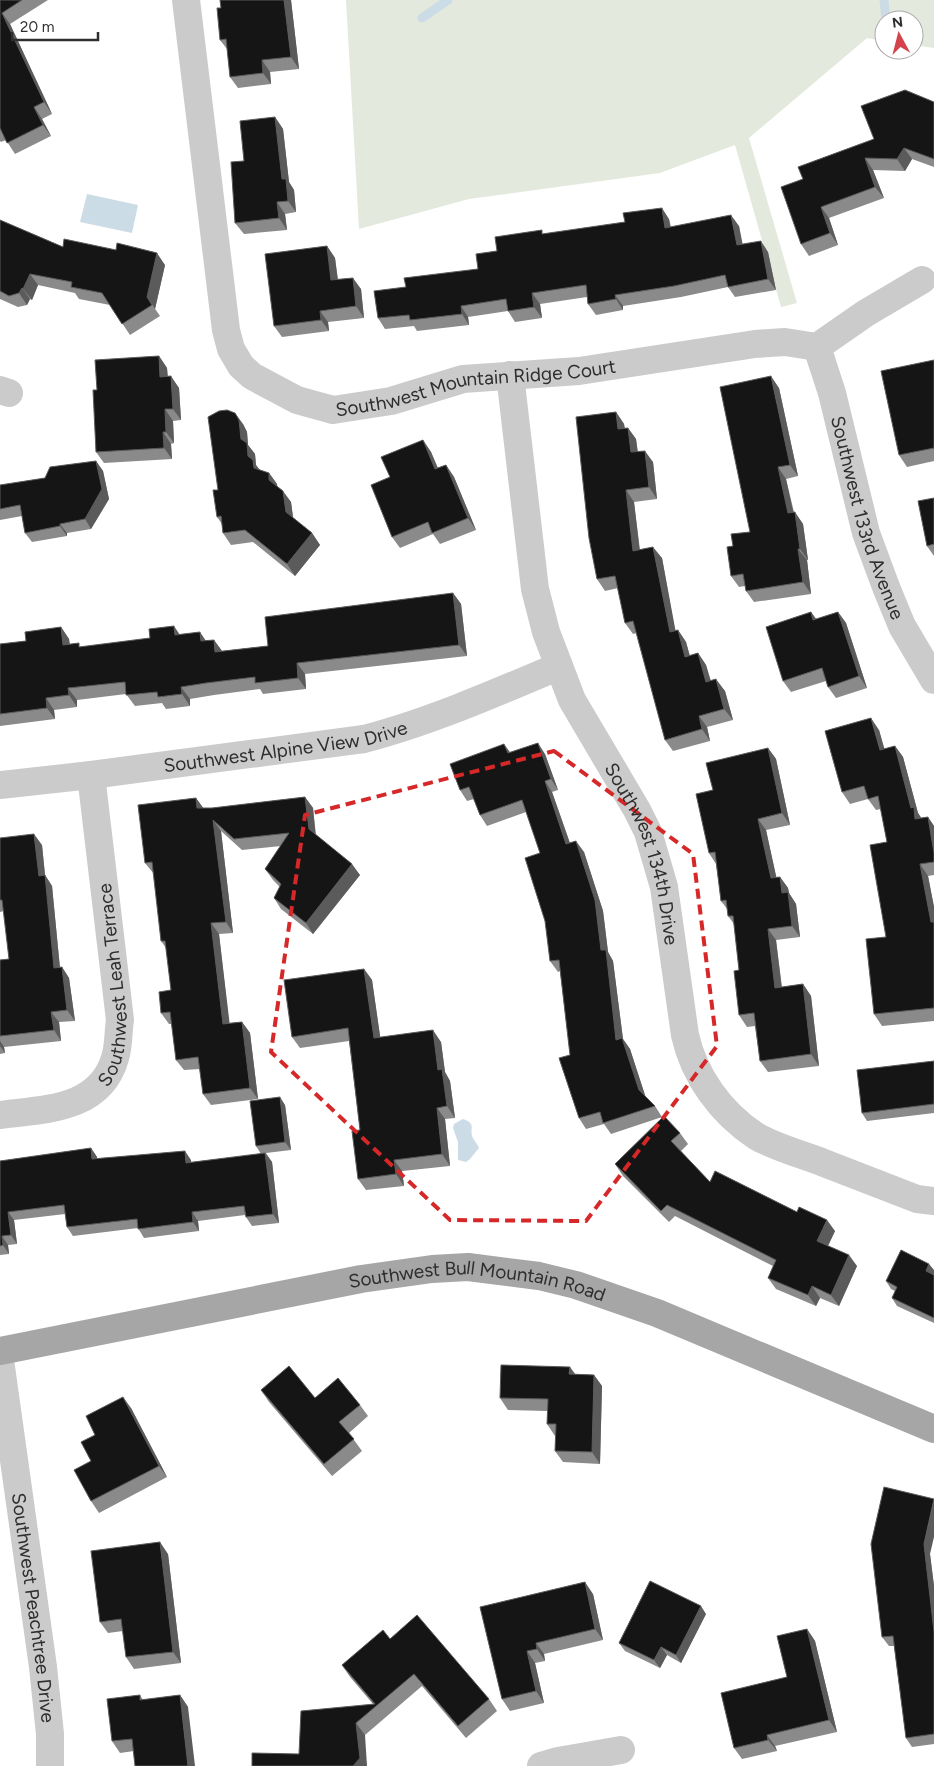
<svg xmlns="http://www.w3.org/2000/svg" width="934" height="1766" font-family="Figtree,sans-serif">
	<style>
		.green { fill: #e4e9dd }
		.water { fill: #cbdce7 }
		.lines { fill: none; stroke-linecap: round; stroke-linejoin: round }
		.stream { stroke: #cbdce7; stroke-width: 9 }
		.minor { stroke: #cbcbcb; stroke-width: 28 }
		.major { stroke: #a6a6a6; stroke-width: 28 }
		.wall { fill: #8a8a8a }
		.shaded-wall { fill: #5b5b5b }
		.building { fill: #151515; stroke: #5b5b5b }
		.marked { fill: none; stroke: #d62828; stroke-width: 4; stroke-dasharray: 10 6; stroke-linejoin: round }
		.labels { text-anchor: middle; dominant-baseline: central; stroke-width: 5; stroke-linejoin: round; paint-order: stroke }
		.street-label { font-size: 19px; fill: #2e2e2e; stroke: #fff }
	</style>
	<rect width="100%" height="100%" fill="#fff"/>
	<path class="green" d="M 346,0 L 934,0 L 934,48 L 914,45 L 914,20 L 884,20 L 884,41 L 867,38 L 749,138 L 797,303 L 781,307 L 735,145 L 660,173 L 469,199 L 359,229 Z"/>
	<path class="water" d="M 87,194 L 138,205 L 132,233 L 80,222 Z
		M 463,1119 C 476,1124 470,1127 472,1136 C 474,1141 477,1143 479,1148 L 470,1159 L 466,1162 L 458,1160 L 458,1142 L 453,1128 L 454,1124 Z"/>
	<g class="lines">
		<path class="stream" d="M 884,0 L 886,20
			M 422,18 L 448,0"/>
		<g class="minor">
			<path id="s1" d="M 186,0 L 226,330 L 231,349 L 241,366 L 252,376 L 297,400 L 333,410 L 391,401 L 463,379 L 579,371 L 755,344 L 785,342 L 817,347 L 866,313 L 922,280"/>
			<path id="s2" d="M 817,347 L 832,393 L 866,533 L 886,587 L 902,626 L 934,680"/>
			<path id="s3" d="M 510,375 L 535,589 L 546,632 L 572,700 L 637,810 L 648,832 L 664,887 L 685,1035 C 694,1076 721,1113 756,1136 C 774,1147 804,1155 824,1163 C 855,1175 886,1187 917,1199 L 934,1201"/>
			<path d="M 0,390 L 9,393"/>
			<path id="s4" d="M 0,785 L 91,775 L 364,739 C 429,722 496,693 559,666"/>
			<path id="s5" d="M 0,1115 C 45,1109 100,1110 115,1058 C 119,1046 118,1032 120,1020 L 91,775"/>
			<path id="s6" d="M 0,1360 L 43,1667 L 50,1734 L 50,1766"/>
			<path d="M 541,1766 L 558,1761 L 621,1750"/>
		</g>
		<path class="major" id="s7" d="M 0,1351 L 361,1279 L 432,1269 L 468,1267 L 539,1276 L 576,1285 L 657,1313 L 934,1429"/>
	</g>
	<path class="wall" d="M 0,0 L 48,0 L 10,24 L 52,114 L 42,119 L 51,136 L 15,154 L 6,140 L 1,142 L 0,141 Z
		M 291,0 L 299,69 L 270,72 L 271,84 L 238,88 L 230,77 L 227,49 L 220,40 Z
		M 934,102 L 934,167 L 912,159 L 905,171 L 873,170 L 884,198 L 829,218 L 838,245 L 809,256 L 801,244 L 803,179 L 874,139 Z
		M 275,117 L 283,129 L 289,182 L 294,190 L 296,212 L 285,214 L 287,230 L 244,234 L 235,223 L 244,161 Z
		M 669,219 L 671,227 L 739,226 L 742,244 L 768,252 L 776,290 L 735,297 L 728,287 L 681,297 L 623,306 L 623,310 L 596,315 L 588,304 L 587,297 L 540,304 L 542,318 L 515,322 L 508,311 L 468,317 L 469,325 L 417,331 L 414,326 L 385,329 L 378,318 L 406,287 L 478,269 L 497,251 L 545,234 Z
		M 0,220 L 63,247 L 165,265 L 155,309 L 160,316 L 130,335 L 110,305 L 79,299 L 75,293 L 38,285 L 32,300 L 30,299 L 27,305 L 18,307 L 0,299 Z
		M 327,246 L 335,258 L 338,279 L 361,289 L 364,318 L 328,322 L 329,331 L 282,337 L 274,326 Z
		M 159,356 L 167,368 L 168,376 L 179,388 L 181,420 L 173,421 L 174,443 L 171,444 L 172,459 L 104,463 L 96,452 L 97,390 Z
		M 934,360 L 934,461 L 907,467 L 899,455 Z
		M 779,388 L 798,476 L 786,479 L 794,512 L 803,524 L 808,560 L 807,560 L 811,594 L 754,602 L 746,591 L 745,586 L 739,587 L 731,576 L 733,546 L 750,532 Z
		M 616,412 L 624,424 L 625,428 L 628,428 L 636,439 L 638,452 L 653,462 L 657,499 L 634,502 L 640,550 L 662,558 L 675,631 L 678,630 L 686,642 L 690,656 L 698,653 L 706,665 L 711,681 L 725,691 L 733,720 L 707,727 L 710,741 L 673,751 L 665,740 L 637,633 L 633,634 L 625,623 L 618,588 L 605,591 L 597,579 Z
		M 243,424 L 247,432 L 248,445 L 255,454 L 256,465 L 260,470 L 269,473 L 277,484 L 277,486 L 291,502 L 293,518 L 312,533 L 320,545 L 295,576 L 253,542 L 231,545 L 223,533 L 222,524 L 217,517 L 218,490 Z
		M 423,440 L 431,452 L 438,468 L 446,465 L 454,477 L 476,530 L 440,544 L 433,534 L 400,548 L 392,537 L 390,477 Z
		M 96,461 L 103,471 L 109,499 L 91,529 L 67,533 L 67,536 L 32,542 L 25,533 L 22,516 L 0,520 L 0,485 L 45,478 Z
		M 934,498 L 934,556 L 927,546 Z
		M 453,593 L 461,604 L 467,656 L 305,674 L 306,689 L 263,694 L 260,689 L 214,695 L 190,699 L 190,706 L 166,709 L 162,703 L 135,706 L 126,694 L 77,700 L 77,707 L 54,710 L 55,719 L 0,726 L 0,644 L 26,641 L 61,627 L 69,639 L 70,645 L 81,647 L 180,635 L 206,641 L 214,640 L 222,651 L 268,646 Z
		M 811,612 L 816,619 L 838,612 L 846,623 L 867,688 L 836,698 L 828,687 L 826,681 L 791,692 L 783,681 Z
		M 879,730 L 884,749 L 895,746 L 903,757 L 918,813 L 921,818 L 928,817 L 934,826 L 934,875 L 928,876 L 934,907 L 934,1021 L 882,1026 L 874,1014 L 886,937 L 887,842 L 881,809 L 876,810 L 868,799 L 850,804 L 842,792 Z
		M 768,748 L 776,759 L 790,825 L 766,830 L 776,877 L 780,877 L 788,888 L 789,893 L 796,904 L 800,937 L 776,940 L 782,987 L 803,984 L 811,996 L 819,1066 L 768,1072 L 760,1061 L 755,1026 L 747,1027 L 739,1015 L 739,970 L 734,924 L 728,916 L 728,910 L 721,901 L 716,864 L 709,853 L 713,790 Z
		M 510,753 L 545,754 L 558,790 L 552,792 L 570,843 L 584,852 L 603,911 L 608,952 L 613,961 L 623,1039 L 630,1049 L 645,1096 L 655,1106 L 662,1117 L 611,1134 L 604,1124 L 586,1129 L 579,1118 L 570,1055 L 560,971 L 558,972 L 550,961 L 540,853 L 526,812 L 487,826 L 480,815 L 474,799 L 467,801 L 460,790 Z
		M 305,797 L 313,808 L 316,835 L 360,875 L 313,934 L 281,909 L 274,898 L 280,887 L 273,880 L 265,869 L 281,846 L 242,850 L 221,831 L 233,933 L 219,934 L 229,1023 L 242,1022 L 250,1033 L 258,1099 L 211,1105 L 203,1094 L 200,1069 L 184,1070 L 176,1060 L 172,1024 L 169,1024 L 161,1013 L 171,990 L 166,948 L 161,941 L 154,874 L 145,863 L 196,798 L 203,808 L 212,808 Z
		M 0,838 L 42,845 L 45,875 L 52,886 L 60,968 L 62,967 L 69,978 L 75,1021 L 59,1022 L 61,1041 L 4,1047 L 5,1053 L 0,1054 L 0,960 L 9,959 L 4,911 L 0,912 Z
		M 364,969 L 372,980 L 380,1037 L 441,1042 L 445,1072 L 450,1081 L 455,1118 L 445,1119 L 450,1166 L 402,1171 L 404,1186 L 366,1190 L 358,1179 L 360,1130 L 349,1041 L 300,1048 L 292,1037 Z
		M 934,1061 L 934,1113 L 867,1121 L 862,1113 Z
		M 285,1105 L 291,1150 L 266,1153 L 272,1162 L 279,1223 L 252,1226 L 246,1217 L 245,1215 L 198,1221 L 199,1231 L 144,1238 L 138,1228 L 73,1236 L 67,1227 L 65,1214 L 14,1220 L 17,1244 L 8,1245 L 9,1254 L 0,1255 L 0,1161 L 91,1148 L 97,1157 L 97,1159 L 191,1160 L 191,1162 L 261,1154 L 256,1146 Z
		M 680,1133 L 688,1144 L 681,1151 L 710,1182 L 835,1231 L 828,1246 L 857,1266 L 839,1306 L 820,1298 L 816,1306 L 776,1289 L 768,1278 L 773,1266 L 675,1216 L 669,1222 L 623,1176 L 615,1164 Z
		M 934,1270 L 933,1275 L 934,1275 L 934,1323 L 897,1306 L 892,1298 L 895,1291 L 891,1289 L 886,1281 Z
		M 575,1374 L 594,1375 L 602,1386 L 600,1464 L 563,1462 L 555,1451 L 555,1436 L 547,1424 L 547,1411 L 508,1410 L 500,1398 Z
		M 261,1390 L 360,1405 L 368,1416 L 349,1433 L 362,1451 L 332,1476 L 269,1402 Z
		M 131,1408 L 167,1477 L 99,1513 L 91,1501 L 91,1461 L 95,1435 Z
		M 168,1554 L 181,1663 L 134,1669 L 126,1657 L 123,1631 L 108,1633 L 100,1622 Z
		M 930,1554 L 934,1586 L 934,1744 L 912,1747 L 906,1738 L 894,1646 L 889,1646 L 882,1637 Z
		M 593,1594 L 603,1640 L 544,1654 L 545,1661 L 535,1663 L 544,1703 L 510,1711 L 502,1699 L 480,1607 Z
		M 706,1614 L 681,1663 L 667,1655 L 660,1668 L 625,1651 L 619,1643 Z
		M 807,1629 L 815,1641 L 837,1732 L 775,1746 L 777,1751 L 742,1759 L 734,1748 L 787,1677 Z
		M 390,1639 L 489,1699 L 497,1711 L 466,1738 L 422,1686 L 365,1735 L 299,1754 L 373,1704 L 350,1677 L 342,1665 Z
		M 140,1695 L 143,1700 L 180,1695 L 188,1707 L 134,1751 L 120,1753 L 112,1741 Z"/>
	<path class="shaded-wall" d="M 284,0 L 291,0 L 299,69 L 291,57 Z
		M 2,13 L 10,24 L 52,114 L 44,102 Z
		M 262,60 L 270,72 L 271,84 L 263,73 Z
		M 34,107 L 42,119 L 51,136 L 43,125 Z
		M 275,117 L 283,129 L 289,182 L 294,190 L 296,212 L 288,201 L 282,179 Z
		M 904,148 L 912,159 L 905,171 L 897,159 Z
		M 865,158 L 873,170 L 884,198 L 875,187 Z
		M 277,202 L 285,214 L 287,230 L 279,218 Z
		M 821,207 L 829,218 L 838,245 L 830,233 Z
		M 662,208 L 669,219 L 672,239 L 665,228 Z
		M 731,215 L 739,226 L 745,256 L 737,245 Z
		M 761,241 L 768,252 L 776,290 L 768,279 Z
		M 327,246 L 335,258 L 339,291 L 331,280 Z
		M 157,253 L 165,265 L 155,309 L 160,316 L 147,297 Z
		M 30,274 L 38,285 L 32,300 L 23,289 Z
		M 353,278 L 361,289 L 364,318 L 356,306 Z
		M 22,288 L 30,299 L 27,305 L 19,293 Z
		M 532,293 L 540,304 L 542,318 L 534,307 Z
		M 615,295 L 623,306 L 623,310 L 616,299 Z
		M 461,306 L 468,317 L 469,325 L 462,314 Z
		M 320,311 L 328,322 L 329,331 L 321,320 Z
		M 159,356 L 167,368 L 168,388 L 160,377 Z
		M 171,376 L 179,388 L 181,420 L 173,409 Z
		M 771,376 L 779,388 L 798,476 L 790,465 Z
		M 165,409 L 173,421 L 174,443 L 166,432 Z
		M 616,412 L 624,424 L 626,441 L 618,429 Z
		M 235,413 L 243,424 L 247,432 L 248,445 L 255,454 L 256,465 L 261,472 L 254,468 L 248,456 L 241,439 Z
		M 628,428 L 636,439 L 639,464 L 631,452 Z
		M 163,432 L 171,444 L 172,459 L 164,448 Z
		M 423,440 L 431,452 L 443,481 L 435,469 Z
		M 645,451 L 653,462 L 657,499 L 649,487 Z
		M 96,461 L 103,471 L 109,499 L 91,529 L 85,519 Z
		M 446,465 L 454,477 L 476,530 L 468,518 Z
		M 778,467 L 786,479 L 796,525 L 788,513 Z
		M 269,473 L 277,484 L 278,492 L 269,480 Z
		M 626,490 L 634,502 L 641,562 L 633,551 Z
		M 283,491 L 291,502 L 294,524 L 286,512 Z
		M 795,512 L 803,524 L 808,560 L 800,549 Z
		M 60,524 L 67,533 L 67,536 L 60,526 Z
		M 312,533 L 320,545 L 295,576 L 287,564 Z
		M 653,547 L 662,558 L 678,644 L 670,632 Z
		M 798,549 L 807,560 L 811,594 L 803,582 Z
		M 453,593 L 461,604 L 467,656 L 459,645 Z
		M 811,612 L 819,623 L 813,620 Z
		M 838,612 L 846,623 L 867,688 L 859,676 Z
		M 174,626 L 182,638 L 175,635 Z
		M 61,627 L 69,639 L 71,657 L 63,645 Z
		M 678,630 L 686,642 L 693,668 L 685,657 Z
		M 200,632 L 208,644 L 201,641 Z
		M 214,640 L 222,651 L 215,652 Z
		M 698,653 L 706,665 L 714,693 L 706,682 Z
		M 297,663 L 305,674 L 306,689 L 298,678 Z
		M 716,679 L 725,691 L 733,720 L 724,709 Z
		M 181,687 L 190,699 L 190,706 L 182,694 Z
		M 68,688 L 77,700 L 77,707 L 69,695 Z
		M 46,698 L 54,710 L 55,719 L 47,708 Z
		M 699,716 L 707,727 L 710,741 L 702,729 Z
		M 871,718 L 879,730 L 888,761 L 880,750 Z
		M 538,743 L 545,754 L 558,790 L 551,779 Z
		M 504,744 L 512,755 L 508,753 Z
		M 895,746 L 903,757 L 918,813 L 922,819 L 915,819 L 911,808 Z
		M 768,748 L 776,759 L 790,825 L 782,813 Z
		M 545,781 L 552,792 L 574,855 L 566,844 Z
		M 305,797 L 313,808 L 316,840 L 309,829 Z
		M 196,798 L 204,809 L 197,808 Z
		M 928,817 L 934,826 L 934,853 Z
		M 758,819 L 766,830 L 779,889 L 771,878 Z
		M 213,820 L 221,831 L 233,933 L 226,922 Z
		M 34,834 L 42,845 L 45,875 L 52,886 L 61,979 L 54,968 L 39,876 Z
		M 576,841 L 584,852 L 603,911 L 608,952 L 613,961 L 623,1039 L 630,1049 L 647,1101 L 639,1090 L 616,1040 L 601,950 Z
		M 352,864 L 360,875 L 313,934 L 306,923 Z
		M 920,864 L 928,876 L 934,907 L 934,927 L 931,922 Z
		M 780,877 L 788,888 L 789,893 L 796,904 L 800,937 L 792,926 L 782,893 Z
		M 211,923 L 219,934 L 231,1035 L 223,1024 Z
		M 768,929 L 776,940 L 783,999 L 775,988 Z
		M 62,967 L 69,978 L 75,1021 L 67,1010 Z
		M 364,969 L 372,980 L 382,1049 L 374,1038 Z
		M 803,984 L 811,996 L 819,1066 L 811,1054 Z
		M 51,1012 L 59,1022 L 61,1041 L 54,1030 Z
		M 242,1022 L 250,1033 L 258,1099 L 250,1088 Z
		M 433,1030 L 441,1042 L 445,1072 L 450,1081 L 455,1118 L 447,1106 L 438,1070 Z
		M 0,1041 L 4,1047 L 5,1053 L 0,1046 Z
		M 280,1097 L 285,1105 L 291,1150 L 285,1142 Z
		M 437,1108 L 445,1119 L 450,1166 L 442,1154 Z
		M 91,1148 L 97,1157 L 98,1168 L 92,1159 Z
		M 185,1151 L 191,1160 L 192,1171 L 186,1163 Z
		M 265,1153 L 272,1162 L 279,1223 L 273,1214 Z
		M 394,1160 L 402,1171 L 404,1186 L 396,1174 Z
		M 8,1212 L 14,1220 L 17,1244 L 11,1235 Z
		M 192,1212 L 198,1221 L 199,1231 L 193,1222 Z
		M 827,1220 L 835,1231 L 825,1252 L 817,1241 Z
		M 2,1236 L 8,1245 L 9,1254 L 3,1245 Z
		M 849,1255 L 857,1266 L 839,1306 L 831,1295 Z
		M 929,1264 L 934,1270 L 934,1274 L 931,1279 L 926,1271 Z
		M 812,1286 L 820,1298 L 816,1306 L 808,1295 Z
		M 570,1367 L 578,1378 L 569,1374 Z
		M 594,1375 L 602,1386 L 600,1464 L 592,1452 Z
		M 123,1397 L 131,1408 L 167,1477 L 159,1466 Z
		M 934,1500 L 934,1537 L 930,1554 L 934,1586 L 934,1632 L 924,1544 Z
		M 160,1542 L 168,1554 L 181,1663 L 173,1652 Z
		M 585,1582 L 593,1594 L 603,1640 L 595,1629 Z
		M 701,1606 L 706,1614 L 681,1663 L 676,1655 Z
		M 807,1629 L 815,1641 L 837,1732 L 829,1720 Z
		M 536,1643 L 544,1654 L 545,1661 L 537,1649 Z
		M 661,1647 L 667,1655 L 660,1668 L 654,1660 Z
		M 527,1651 L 535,1663 L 544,1703 L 536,1691 Z
		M 180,1695 L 188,1707 L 195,1766 L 188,1766 Z
		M 356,1723 L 365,1735 L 367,1766 L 353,1766 Z
		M 767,1735 L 775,1746 L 777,1751 L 768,1740 Z"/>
	<path class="building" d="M 0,0 L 22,0 L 2,13 L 44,102 L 34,107 L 43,125 L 7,143 L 0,128 Z
		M 220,0 L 284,0 L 291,57 L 262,60 L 263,73 L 230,77 L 226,39 L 220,40 L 217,8 L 221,8 Z
		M 905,90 L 934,102 L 934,159 L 904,148 L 897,159 L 865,158 L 875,187 L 821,207 L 830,233 L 801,244 L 781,187 L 803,179 L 798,167 L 874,139 L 861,106 Z
		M 275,117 L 282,179 L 286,179 L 288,201 L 277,202 L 279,218 L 235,223 L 231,162 L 244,161 L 240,121 Z
		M 662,208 L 665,228 L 731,215 L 737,245 L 761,241 L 768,279 L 728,287 L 725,275 L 674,286 L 615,295 L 616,299 L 588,304 L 586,285 L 532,293 L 534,307 L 508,311 L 506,299 L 461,306 L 462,314 L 410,320 L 409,315 L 378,318 L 374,291 L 406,287 L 404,278 L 478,269 L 476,254 L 497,251 L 495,237 L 542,230 L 542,234 L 625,222 L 623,213 Z
		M 0,220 L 63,247 L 64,239 L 116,250 L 117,243 L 157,253 L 147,297 L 152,305 L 122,324 L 102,293 L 71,287 L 72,282 L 30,274 L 23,289 L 22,288 L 19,293 L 9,296 L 0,291 Z
		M 327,246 L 331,280 L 353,278 L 356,306 L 320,311 L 321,320 L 274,326 L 265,254 Z
		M 159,356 L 160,377 L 171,376 L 173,409 L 165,409 L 166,432 L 163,432 L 164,448 L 96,452 L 93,390 L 97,390 L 95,360 Z
		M 934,360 L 934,448 L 899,455 L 881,371 Z
		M 771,376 L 790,465 L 778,467 L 788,513 L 795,512 L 800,549 L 798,549 L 803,582 L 746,591 L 743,574 L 731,576 L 727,547 L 733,546 L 731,534 L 750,532 L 720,387 Z
		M 227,410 L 235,413 L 239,420 L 241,439 L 247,443 L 248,456 L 253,460 L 254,468 L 269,473 L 269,480 L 283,491 L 286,512 L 312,533 L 287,564 L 245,530 L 223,533 L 221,516 L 217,517 L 213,490 L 218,490 L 208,417 L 219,411 Z
		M 616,412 L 618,429 L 628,428 L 631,452 L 645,451 L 649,487 L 626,490 L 633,551 L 653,547 L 670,632 L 678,630 L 685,657 L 698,653 L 706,682 L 716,679 L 724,709 L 699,716 L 702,729 L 665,740 L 633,621 L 625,623 L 615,576 L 597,579 L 589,538 L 576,417 Z
		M 423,440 L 435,469 L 446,465 L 468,518 L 432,533 L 428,522 L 392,537 L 371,485 L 390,477 L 381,457 Z
		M 96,461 L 102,489 L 85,519 L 60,524 L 60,526 L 25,533 L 20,505 L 0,509 L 0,485 L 45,478 L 50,467 Z
		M 934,498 L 934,544 L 927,546 L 918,501 Z
		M 453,593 L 459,645 L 297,663 L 298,678 L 255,683 L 255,677 L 206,683 L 181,687 L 182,694 L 158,697 L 157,692 L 126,695 L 125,682 L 68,688 L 69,695 L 46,698 L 47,708 L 0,714 L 0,644 L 26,641 L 25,632 L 61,627 L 63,645 L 79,643 L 79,647 L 150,638 L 149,629 L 174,626 L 175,635 L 200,632 L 201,641 L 214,640 L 215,652 L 268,646 L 265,617 Z
		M 811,612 L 813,620 L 838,612 L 859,676 L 828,687 L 822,668 L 783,681 L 766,627 Z
		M 871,718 L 880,750 L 895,746 L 911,808 L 914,807 L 915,819 L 928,817 L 934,853 L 934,862 L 920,864 L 931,922 L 934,922 L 934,1008 L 874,1014 L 866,939 L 886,937 L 870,845 L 887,842 L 878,796 L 868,799 L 864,786 L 842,792 L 825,731 Z
		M 538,743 L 551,779 L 545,781 L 566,844 L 576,841 L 595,900 L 601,950 L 606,950 L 616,1040 L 622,1038 L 639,1090 L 655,1106 L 603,1123 L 600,1112 L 579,1118 L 559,1058 L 570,1055 L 559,960 L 550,961 L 545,921 L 525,858 L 540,853 L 522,800 L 480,815 L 469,787 L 460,790 L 450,764 L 504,744 L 508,753 Z
		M 768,748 L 782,813 L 758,819 L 771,878 L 780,877 L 782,893 L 788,892 L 792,926 L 768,929 L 775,988 L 803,984 L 811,1054 L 760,1061 L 754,1013 L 739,1015 L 734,971 L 739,970 L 733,916 L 728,916 L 726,900 L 721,901 L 715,852 L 709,853 L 696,794 L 713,790 L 706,763 Z
		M 305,797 L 309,829 L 352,864 L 306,923 L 274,898 L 281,884 L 265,869 L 289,833 L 234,839 L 213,820 L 226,922 L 211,923 L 223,1024 L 242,1022 L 250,1088 L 203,1094 L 198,1057 L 176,1060 L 170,1012 L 161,1013 L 159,992 L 171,990 L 165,941 L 161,941 L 152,862 L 145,863 L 138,805 L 196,798 L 197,808 L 212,808 Z
		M 34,834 L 39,876 L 45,875 L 54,968 L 62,967 L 67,1010 L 51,1012 L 54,1030 L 0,1036 L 0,960 L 9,959 L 2,900 L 0,900 L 0,838 Z
		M 364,969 L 374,1038 L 433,1030 L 438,1070 L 442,1069 L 447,1106 L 437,1108 L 442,1154 L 394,1160 L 396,1174 L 358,1179 L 352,1131 L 360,1130 L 348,1028 L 292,1037 L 284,980 Z
		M 934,1061 L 934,1104 L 862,1113 L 857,1070 Z
		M 280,1097 L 285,1142 L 256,1146 L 250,1101 Z
		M 664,1116 L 680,1133 L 671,1141 L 710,1182 L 715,1171 L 797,1212 L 799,1207 L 827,1220 L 817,1241 L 849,1255 L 831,1295 L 812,1286 L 808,1295 L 768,1278 L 776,1260 L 667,1205 L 661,1211 L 615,1164 Z
		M 91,1148 L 92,1159 L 185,1151 L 186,1163 L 265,1153 L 273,1214 L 246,1217 L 244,1206 L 192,1212 L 193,1222 L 138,1229 L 137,1219 L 67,1227 L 64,1205 L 8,1212 L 11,1235 L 2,1236 L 3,1245 L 0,1246 L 0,1161 Z
		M 901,1250 L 929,1264 L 926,1271 L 934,1275 L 934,1318 L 892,1298 L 897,1287 L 886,1281 Z
		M 501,1365 L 570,1367 L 569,1374 L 594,1375 L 592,1452 L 555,1451 L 556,1424 L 547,1424 L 548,1399 L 500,1398 Z
		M 289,1366 L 315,1398 L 338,1378 L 360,1405 L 339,1422 L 354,1439 L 324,1464 L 261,1390 Z
		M 123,1397 L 159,1466 L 91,1501 L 74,1470 L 91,1461 L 81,1442 L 95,1435 L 86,1416 Z
		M 884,1487 L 934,1499 L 924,1544 L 934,1632 L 934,1734 L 906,1738 L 893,1636 L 882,1637 L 871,1544 Z
		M 160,1542 L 173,1652 L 126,1657 L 121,1619 L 100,1622 L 91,1551 Z
		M 650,1581 L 701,1606 L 676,1655 L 661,1647 L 654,1660 L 619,1643 Z
		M 585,1582 L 595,1629 L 536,1643 L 537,1649 L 527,1651 L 536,1691 L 502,1699 L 480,1607 Z
		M 417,1615 L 489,1699 L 458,1726 L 414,1674 L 356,1723 L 360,1758 L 353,1766 L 252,1766 L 252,1753 L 299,1754 L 301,1711 L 375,1704 L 342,1665 L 383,1630 L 390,1639 Z
		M 807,1629 L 829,1720 L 767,1735 L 768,1740 L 734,1748 L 721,1693 L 787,1677 L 777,1636 Z
		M 140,1695 L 140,1700 L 180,1695 L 188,1766 L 135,1766 L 132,1739 L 112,1741 L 107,1699 Z"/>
	<path class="marked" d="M 554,751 L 693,854 L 717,1046 L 586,1221 L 450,1220 L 271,1052 L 305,815 Z"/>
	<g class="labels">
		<g class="street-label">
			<text stroke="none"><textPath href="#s1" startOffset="620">Southwest Mountain Ridge Court</textPath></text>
			<text stroke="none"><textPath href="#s2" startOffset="178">Southwest 133rd Avenue</textPath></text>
			<text stroke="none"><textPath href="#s4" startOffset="288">Southwest Alpine View Drive</textPath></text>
			<text stroke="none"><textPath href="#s3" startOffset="504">Southwest 134th Drive</textPath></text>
			<text stroke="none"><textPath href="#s5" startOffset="211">Southwest Leah Terrace</textPath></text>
			<text stroke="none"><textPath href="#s7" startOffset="486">Southwest Bull Mountain Road</textPath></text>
			<text stroke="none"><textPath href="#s6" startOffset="250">Southwest Peachtree Drive</textPath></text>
		</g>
	</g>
	<g transform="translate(899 35) rotate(353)"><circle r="24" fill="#ffffff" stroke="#ababab"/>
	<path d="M0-4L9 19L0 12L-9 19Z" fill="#d2434c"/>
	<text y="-8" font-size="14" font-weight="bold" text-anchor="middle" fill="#2e2e2e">N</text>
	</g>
	<path d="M12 32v8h86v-8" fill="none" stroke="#2e2e2e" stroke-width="2.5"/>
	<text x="20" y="32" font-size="15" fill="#2e2e2e" stroke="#ffffff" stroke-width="4" paint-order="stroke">20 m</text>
</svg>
